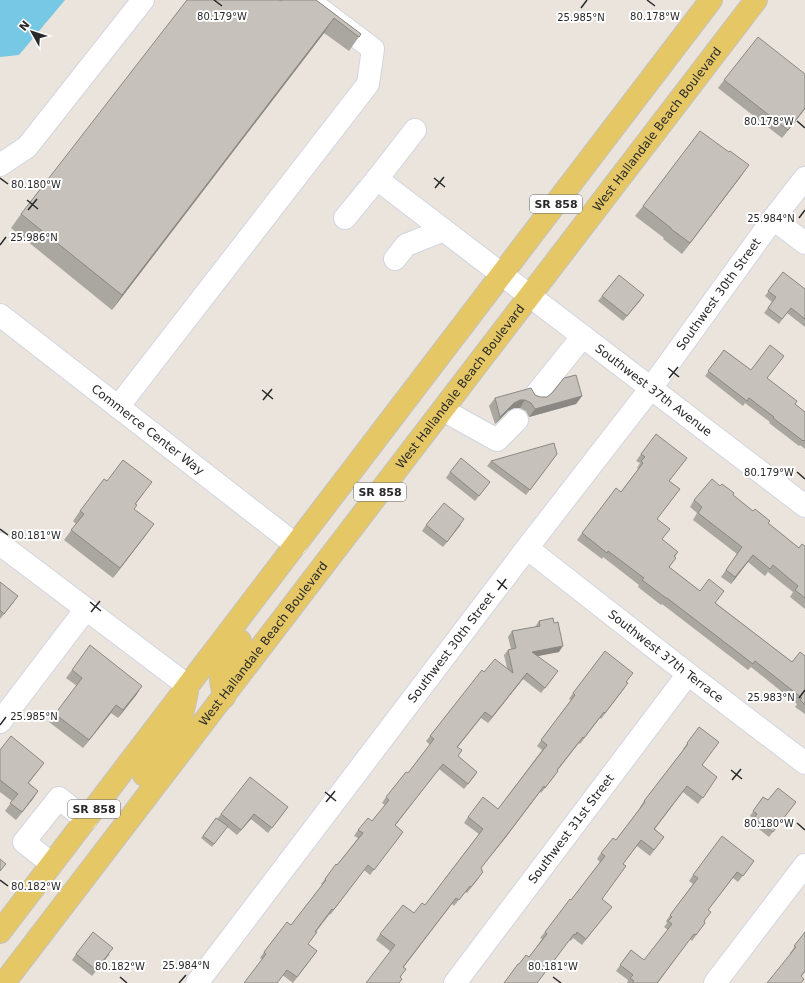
<svg xmlns="http://www.w3.org/2000/svg" width="805" height="983" font-family="'DejaVu Sans',sans-serif">
	<style>
		.water { fill: #77c8e5 }
		.lines { fill: none; stroke-linecap: round; stroke-linejoin: round }
		.minor-casing { stroke: #d2d5e1; stroke-width: 24 }
		.major-casing { stroke: #c3c3c3; stroke-width: 24 }
		.minor { stroke: #fff; stroke-width: 22 }
		.major { stroke: #e5c766; stroke-width: 22 }
		.wall { fill: #aaa7a1 }
		.shaded-wall { fill: #8b8883 }
		.building { fill: #c6c2bb; stroke: #8b8883 }
		.ticks { fill: none; stroke: #292929; stroke-width: 1.5 }
		.labels { text-anchor: middle; dominant-baseline: central; stroke-width: 4; stroke-linejoin: round; paint-order: stroke }
		.shield { fill: #fff; stroke: #696969; stroke-width: 1 }
		.shield-label { font-size: 11px; font-weight: bold; fill: #292929 }
		.street-label { font-size: 12px; fill: #292929; stroke: #fff }
		.ticks-label { font-size: 10px; text-anchor: middle; fill: #292929; stroke: #fff; stroke-width: 4; stroke-linejoin: round; paint-order: stroke }
	</style>
	<rect width="100%" height="100%" fill="#eae4dc"/>
	<path class="water" d="M 0,0 L 65,0 L 19,55 L 0,57 Z"/>
	<g class="lines">
		<defs>
			<g id="minor">
				<path d="M 0,165 L 27,147 L 143,0"/>
				<path id="s1" d="M 377,179 L 805,506"/>
				<path d="M 345,218 L 377,179 L 415,130"/>
				<path d="M 773,219 L 805,243"/>
				<path d="M 395,259 L 406,245 L 444,230"/>
				<path id="s2" d="M 0,315 L 296,545"/>
				<path d="M 537,393 L 583,336"/>
				<path d="M 118,407 L 368,84 L 373,49 L 308,0"/>
				<path d="M 443,410 L 497,440 L 517,420"/>
				<path d="M 0,544 L 188,686"/>
				<path id="s3" d="M 527,548 L 688,674 L 805,763"/>
				<path d="M 0,722 L 86,609"/>
				<path d="M 52,864 L 24,842 L 59,798 L 86,820"/>
				<path id="s4" d="M 197,983 L 527,548 L 651,388 L 773,219 L 805,178"/>
				<path id="s5" d="M 455,983 L 688,674"/>
				<path d="M 715,983 L 805,865"/>
			</g>
			<g id="major">
				<path d="M 224,697 C 223,690 221,684 221,678 C 220,663 232,652 240,641"/>
				<path d="M 144,775 L 179,729 L 187,692"/>
				<path d="M 0,932 L 711,0"/>
				<path id="s6" d="M 4,983 L 756,0"/>
			</g>
		</defs>
		<use href="#minor" class="minor-casing"/>
		<use href="#major" class="major-casing"/>
		<use href="#minor" class="minor"/>
		<use href="#major" class="major"/>
	</g>
	<path class="wall" d="M 316,0 L 361,34 L 349,51 L 324,33 L 112,310 L 11,228 L 21,214 L 281,1 Z
		M 805,74 L 805,109 L 782,138 L 718,88 L 724,80 Z
		M 742,175 L 682,254 L 663,239 L 664,238 L 635,216 L 643,206 Z
		M 783,272 L 805,289 L 805,327 L 787,313 L 779,324 L 764,313 L 772,302 L 765,296 Z
		M 602,296 L 641,300 L 623,321 L 598,301 Z
		M 724,350 L 751,370 L 767,378 L 795,404 L 805,412 L 805,449 L 800,445 L 799,446 L 769,423 L 770,422 L 745,403 L 743,406 L 705,376 Z
		M 535,395 L 540,397 L 582,396 L 576,404 L 529,417 L 526,411 L 520,408 L 514,408 L 508,411 L 495,424 L 489,406 L 495,398 Z
		M 557,454 L 526,495 L 487,466 L 491,461 Z
		M 641,454 L 687,458 L 669,481 L 680,489 L 657,519 L 662,540 L 678,552 L 669,567 L 792,662 L 805,656 L 805,714 L 795,707 L 797,704 L 751,667 L 748,670 L 662,604 L 661,605 L 638,587 L 639,585 L 603,557 L 602,559 L 577,540 L 582,533 L 621,492 L 638,469 L 637,468 L 640,463 L 636,461 Z
		M 450,472 L 490,482 L 475,501 L 446,478 Z
		M 107,481 L 144,493 L 136,504 L 134,509 L 146,535 L 113,578 L 64,540 L 76,524 L 73,521 L 80,511 Z
		M 733,495 L 799,548 L 805,546 L 805,609 L 790,597 L 793,592 L 768,572 L 765,576 L 748,562 L 731,584 L 721,577 L 737,554 L 693,520 L 697,513 L 690,507 L 694,500 Z
		M 426,525 L 461,525 L 443,547 L 422,531 Z
		M 0,582 L 14,602 L 0,619 Z
		M 539,621 L 559,652 L 537,656 L 554,677 L 541,693 L 523,679 L 488,723 L 481,718 L 458,747 L 458,756 L 477,772 L 474,777 L 464,789 L 439,769 L 395,825 L 403,832 L 399,837 L 370,875 L 364,870 L 331,914 L 329,915 L 316,932 L 308,944 L 317,951 L 293,983 L 260,958 L 264,952 L 291,925 L 322,885 L 321,884 L 325,879 L 337,865 L 358,838 L 354,836 L 358,830 L 372,821 L 385,805 L 382,803 L 386,797 L 408,773 L 430,745 L 426,741 L 430,736 L 484,672 L 507,668 L 504,655 L 508,650 L 511,649 L 508,637 L 512,631 L 535,627 Z
		M 72,670 L 137,694 L 118,718 L 111,713 L 83,748 L 49,722 L 77,686 L 66,678 Z
		M 627,682 L 624,689 L 601,719 L 600,718 L 580,744 L 579,743 L 558,770 L 554,777 L 541,793 L 540,792 L 506,837 L 481,868 L 479,878 L 467,893 L 465,892 L 454,906 L 452,904 L 404,967 L 399,983 L 390,951 L 376,940 L 380,934 L 414,913 L 425,905 L 479,834 L 464,823 L 468,817 L 498,809 L 542,750 L 537,746 L 571,700 L 569,699 L 573,693 Z
		M 699,727 L 702,765 L 713,783 L 698,804 L 683,792 L 655,829 L 664,837 L 650,856 L 637,846 L 623,864 L 602,899 L 607,913 L 582,945 L 573,938 L 571,941 L 570,940 L 519,964 L 529,957 L 542,939 L 540,938 L 545,932 L 571,900 L 600,862 L 597,859 L 601,853 L 616,840 L 640,808 L 640,807 L 644,801 L 684,749 L 683,749 Z
		M 0,750 L 44,763 L 29,783 L 38,791 L 16,820 L 5,811 L 12,801 L 0,792 Z
		M 763,797 L 768,800 L 796,802 L 769,837 L 751,823 L 754,819 L 750,816 Z
		M 288,807 L 268,833 L 251,819 L 237,835 L 227,827 L 212,847 L 201,838 L 216,818 L 217,819 L 221,814 Z
		M 754,861 L 738,882 L 733,878 L 708,910 L 704,922 L 705,923 L 692,941 L 690,939 L 658,983 L 627,983 L 628,980 L 616,971 L 631,950 L 644,960 L 668,930 L 664,927 L 667,923 L 666,921 L 693,884 L 689,881 L 693,875 Z
		M 805,932 L 805,972 L 801,977 L 790,953 Z
		M 76,954 L 110,954 L 92,976 L 72,960 Z"/>
	<path class="shaded-wall" d="M 334,18 L 324,33 L 112,310 L 122,295 Z
		M 805,108 L 805,109 L 782,138 L 788,130 Z
		M 749,165 L 742,175 L 682,254 L 690,243 Z
		M 582,396 L 576,404 L 529,417 L 535,409 Z
		M 520,400 L 525,400 L 520,408 L 514,408 L 508,411 L 495,424 L 500,417 L 514,403 Z
		M 154,524 L 146,535 L 113,578 L 120,568 Z
		M 753,555 L 748,562 L 731,584 L 735,577 Z
		M 563,646 L 559,652 L 528,658 L 532,652 Z
		M 527,673 L 523,679 L 488,723 L 492,717 Z
		M 142,686 L 137,694 L 118,718 L 123,710 Z
		M 116,705 L 111,713 L 83,748 L 89,740 Z
		M 443,764 L 439,769 L 391,831 L 395,825 Z
		M 38,791 L 33,799 L 16,820 L 22,812 Z
		M 540,792 L 506,837 L 476,874 L 481,868 Z
		M 254,814 L 251,819 L 237,835 L 241,830 Z"/>
	<path class="building" d="M 187,0 L 279,0 L 281,1 L 282,0 L 316,0 L 361,34 L 359,37 L 334,18 L 122,295 L 21,214 Z
		M 758,37 L 805,74 L 805,108 L 788,130 L 724,80 Z
		M 700,131 L 729,152 L 730,151 L 749,165 L 690,243 L 671,229 L 671,228 L 643,206 Z
		M 783,272 L 805,289 L 805,319 L 791,308 L 782,319 L 768,308 L 776,297 L 768,291 Z
		M 619,275 L 644,295 L 627,316 L 602,296 Z
		M 770,345 L 784,356 L 767,378 L 797,401 L 795,404 L 805,412 L 805,441 L 804,440 L 803,441 L 773,418 L 774,417 L 749,398 L 747,401 L 708,371 L 724,350 L 751,370 Z
		M 576,375 L 582,396 L 535,409 L 531,403 L 525,400 L 520,400 L 514,403 L 500,417 L 495,398 L 531,388 L 535,395 L 540,397 L 547,397 L 552,393 L 564,378 Z
		M 656,434 L 687,458 L 669,481 L 680,489 L 657,519 L 670,529 L 662,539 L 678,552 L 674,556 L 676,558 L 669,567 L 700,591 L 709,579 L 724,591 L 715,603 L 792,662 L 800,652 L 805,656 L 805,705 L 800,700 L 802,698 L 755,661 L 753,664 L 667,598 L 666,598 L 642,580 L 644,578 L 608,551 L 607,553 L 582,533 L 616,488 L 621,492 L 643,463 L 641,461 L 645,457 L 641,454 Z
		M 554,443 L 557,454 L 530,490 L 491,461 Z
		M 461,458 L 490,482 L 479,496 L 450,472 Z
		M 123,460 L 152,482 L 135,504 L 137,505 L 134,509 L 154,524 L 120,568 L 71,530 L 84,514 L 80,511 L 104,479 L 107,481 Z
		M 712,479 L 720,486 L 722,484 L 734,493 L 733,495 L 753,511 L 755,509 L 770,521 L 768,523 L 799,548 L 802,544 L 805,546 L 805,598 L 795,590 L 798,586 L 773,565 L 770,569 L 753,555 L 735,577 L 726,570 L 742,547 L 698,513 L 702,507 L 694,500 Z
		M 444,503 L 464,519 L 447,542 L 426,525 Z
		M 0,582 L 18,596 L 4,614 L 0,610 Z
		M 553,618 L 554,623 L 558,622 L 563,646 L 532,652 L 558,671 L 545,688 L 527,673 L 492,717 L 485,712 L 457,747 L 462,750 L 458,756 L 477,772 L 468,784 L 443,764 L 395,825 L 403,832 L 374,870 L 368,865 L 335,908 L 333,910 L 332,909 L 315,932 L 317,932 L 308,944 L 317,951 L 297,977 L 287,970 L 277,983 L 244,983 L 266,954 L 264,952 L 287,922 L 291,925 L 326,880 L 325,879 L 336,864 L 337,865 L 363,833 L 358,830 L 368,818 L 372,821 L 389,800 L 386,797 L 406,772 L 408,773 L 434,739 L 430,736 L 482,670 L 484,672 L 495,659 L 513,673 L 508,650 L 516,648 L 512,631 L 540,626 L 539,621 Z
		M 90,645 L 142,686 L 123,710 L 116,705 L 89,740 L 55,714 L 82,678 L 72,670 Z
		M 605,651 L 633,673 L 626,682 L 628,683 L 605,713 L 604,712 L 584,738 L 583,737 L 557,770 L 558,771 L 545,788 L 544,786 L 510,831 L 481,868 L 482,870 L 482,871 L 483,872 L 471,887 L 470,886 L 459,900 L 456,898 L 403,967 L 406,969 L 400,977 L 402,979 L 399,983 L 366,983 L 395,945 L 380,934 L 403,905 L 414,913 L 422,903 L 425,905 L 483,829 L 468,817 L 483,797 L 498,809 L 547,745 L 541,740 L 575,695 L 573,693 Z
		M 699,727 L 719,742 L 702,765 L 717,777 L 703,798 L 687,786 L 654,829 L 664,837 L 654,850 L 641,840 L 623,864 L 626,866 L 602,899 L 612,907 L 586,939 L 577,932 L 576,935 L 574,934 L 537,983 L 504,983 L 518,964 L 519,964 L 526,955 L 529,957 L 547,934 L 545,932 L 570,899 L 571,900 L 605,856 L 601,853 L 613,838 L 616,840 L 645,802 L 644,801 L 688,744 L 687,743 Z
		M 11,736 L 44,763 L 28,783 L 38,791 L 22,812 L 10,803 L 18,794 L 0,780 L 0,750 Z
		M 250,777 L 288,807 L 272,828 L 254,814 L 241,830 L 221,814 Z
		M 778,788 L 796,802 L 773,832 L 754,818 L 757,814 L 753,811 L 763,797 L 768,800 Z
		M 216,818 L 228,826 L 214,844 L 203,836 Z
		M 722,836 L 754,861 L 743,876 L 737,872 L 708,910 L 711,912 L 704,921 L 705,923 L 696,935 L 694,934 L 657,983 L 632,983 L 634,981 L 630,978 L 633,975 L 620,965 L 631,950 L 644,960 L 672,924 L 668,921 L 672,917 L 670,915 L 698,878 L 693,875 Z
		M 0,859 L 6,864 L 0,871 Z
		M 93,932 L 113,948 L 96,970 L 76,954 Z
		M 805,932 L 805,971 L 801,976 L 804,979 L 801,983 L 767,983 L 796,947 L 794,946 Z"/>
	<path class="ticks" d="M 214,0 L 222,6M 647,0 L 655,6M 581,8 L 587,0M 797,121 L 805,128M 0,178 L 8,184M 434,178 L 445,187M 435,188 L 444,177M 27,200 L 38,209M 28,210 L 37,199M 799,218 L 805,210M 0,245 L 6,237M 668,368 L 679,377M 669,378 L 678,367M 262,390 L 273,399M 263,400 L 272,389M 797,472 L 805,479M 0,529 L 8,535M 497,580 L 507,589M 498,590 L 506,579M 90,602 L 101,611M 91,612 L 100,601M 799,698 L 805,690M 0,725 L 6,717M 731,770 L 742,779M 732,780 L 741,769M 325,792 L 336,801M 326,802 L 335,791M 797,823 L 805,830M 0,880 L 8,886M 120,977 L 127,983M 553,977 L 561,983M 179,983 L 186,975"/>
	<g class="labels">
		<g class="shield">
			<rect x="530" y="195" width="52" height="18" rx="3"/>
			<rect x="354" y="483" width="52" height="18" rx="3"/>
			<rect x="68" y="800" width="52" height="18" rx="3"/>
		</g>
		<g class="shield-label">
			<text x="556" y="204">SR 858</text>
			<text x="380" y="492">SR 858</text>
			<text x="94" y="809">SR 858</text>
		</g>
		<g class="street-label">
			<text stroke="none"><textPath href="#s6" startOffset="1075">West Hallandale Beach Boulevard</textPath></text>
			<text stroke="none"><textPath href="#s4" startOffset="864">Southwest 30th Street</textPath></text>
			<text stroke="none"><textPath href="#s6" startOffset="751">West Hallandale Beach Boulevard</textPath></text>
			<text stroke="none"><textPath href="#s1" startOffset="348">Southwest 37th Avenue</textPath></text>
			<text stroke="none"><textPath href="#s2" startOffset="187">Commerce Center Way</textPath></text>
			<text stroke="none"><textPath href="#s6" startOffset="427">West Hallandale Beach Boulevard</textPath></text>
			<text stroke="none"><textPath href="#s4" startOffset="421">Southwest 30th Street</textPath></text>
			<text stroke="none"><textPath href="#s3" startOffset="176">Southwest 37th Terrace</textPath></text>
			<text stroke="none"><textPath href="#s5" startOffset="193">Southwest 31st Street</textPath></text>
		</g>
	</g>
	<g class="ticks-label">
		<text x="222" y="20">80.179°W</text>
		<text x="655" y="20">80.178°W</text>
		<text x="581" y="21">25.985°N</text>
		<text x="769" y="125">80.178°W</text>
		<text x="36" y="188">80.180°W</text>
		<text x="771" y="222">25.984°N</text>
		<text x="34" y="241">25.986°N</text>
		<text x="769" y="476">80.179°W</text>
		<text x="36" y="539">80.181°W</text>
		<text x="771" y="701">25.983°N</text>
		<text x="34" y="720">25.985°N</text>
		<text x="769" y="827">80.180°W</text>
		<text x="36" y="890">80.182°W</text>
		<text x="186" y="969">25.984°N</text>
		<text x="120" y="970">80.182°W</text>
		<text x="553" y="970">80.181°W</text>
	</g>
	<g transform="translate(32 32) rotate(309)" stroke="#ffffff" stroke-width="3" paint-order="stroke">
	<path d="M0-3L7 15L0 10L-7 15Z" fill="#292929"/>
	<text y="-6" font-size="11" font-weight="bold" text-anchor="middle" fill="#292929">N</text>
	</g>
</svg>
